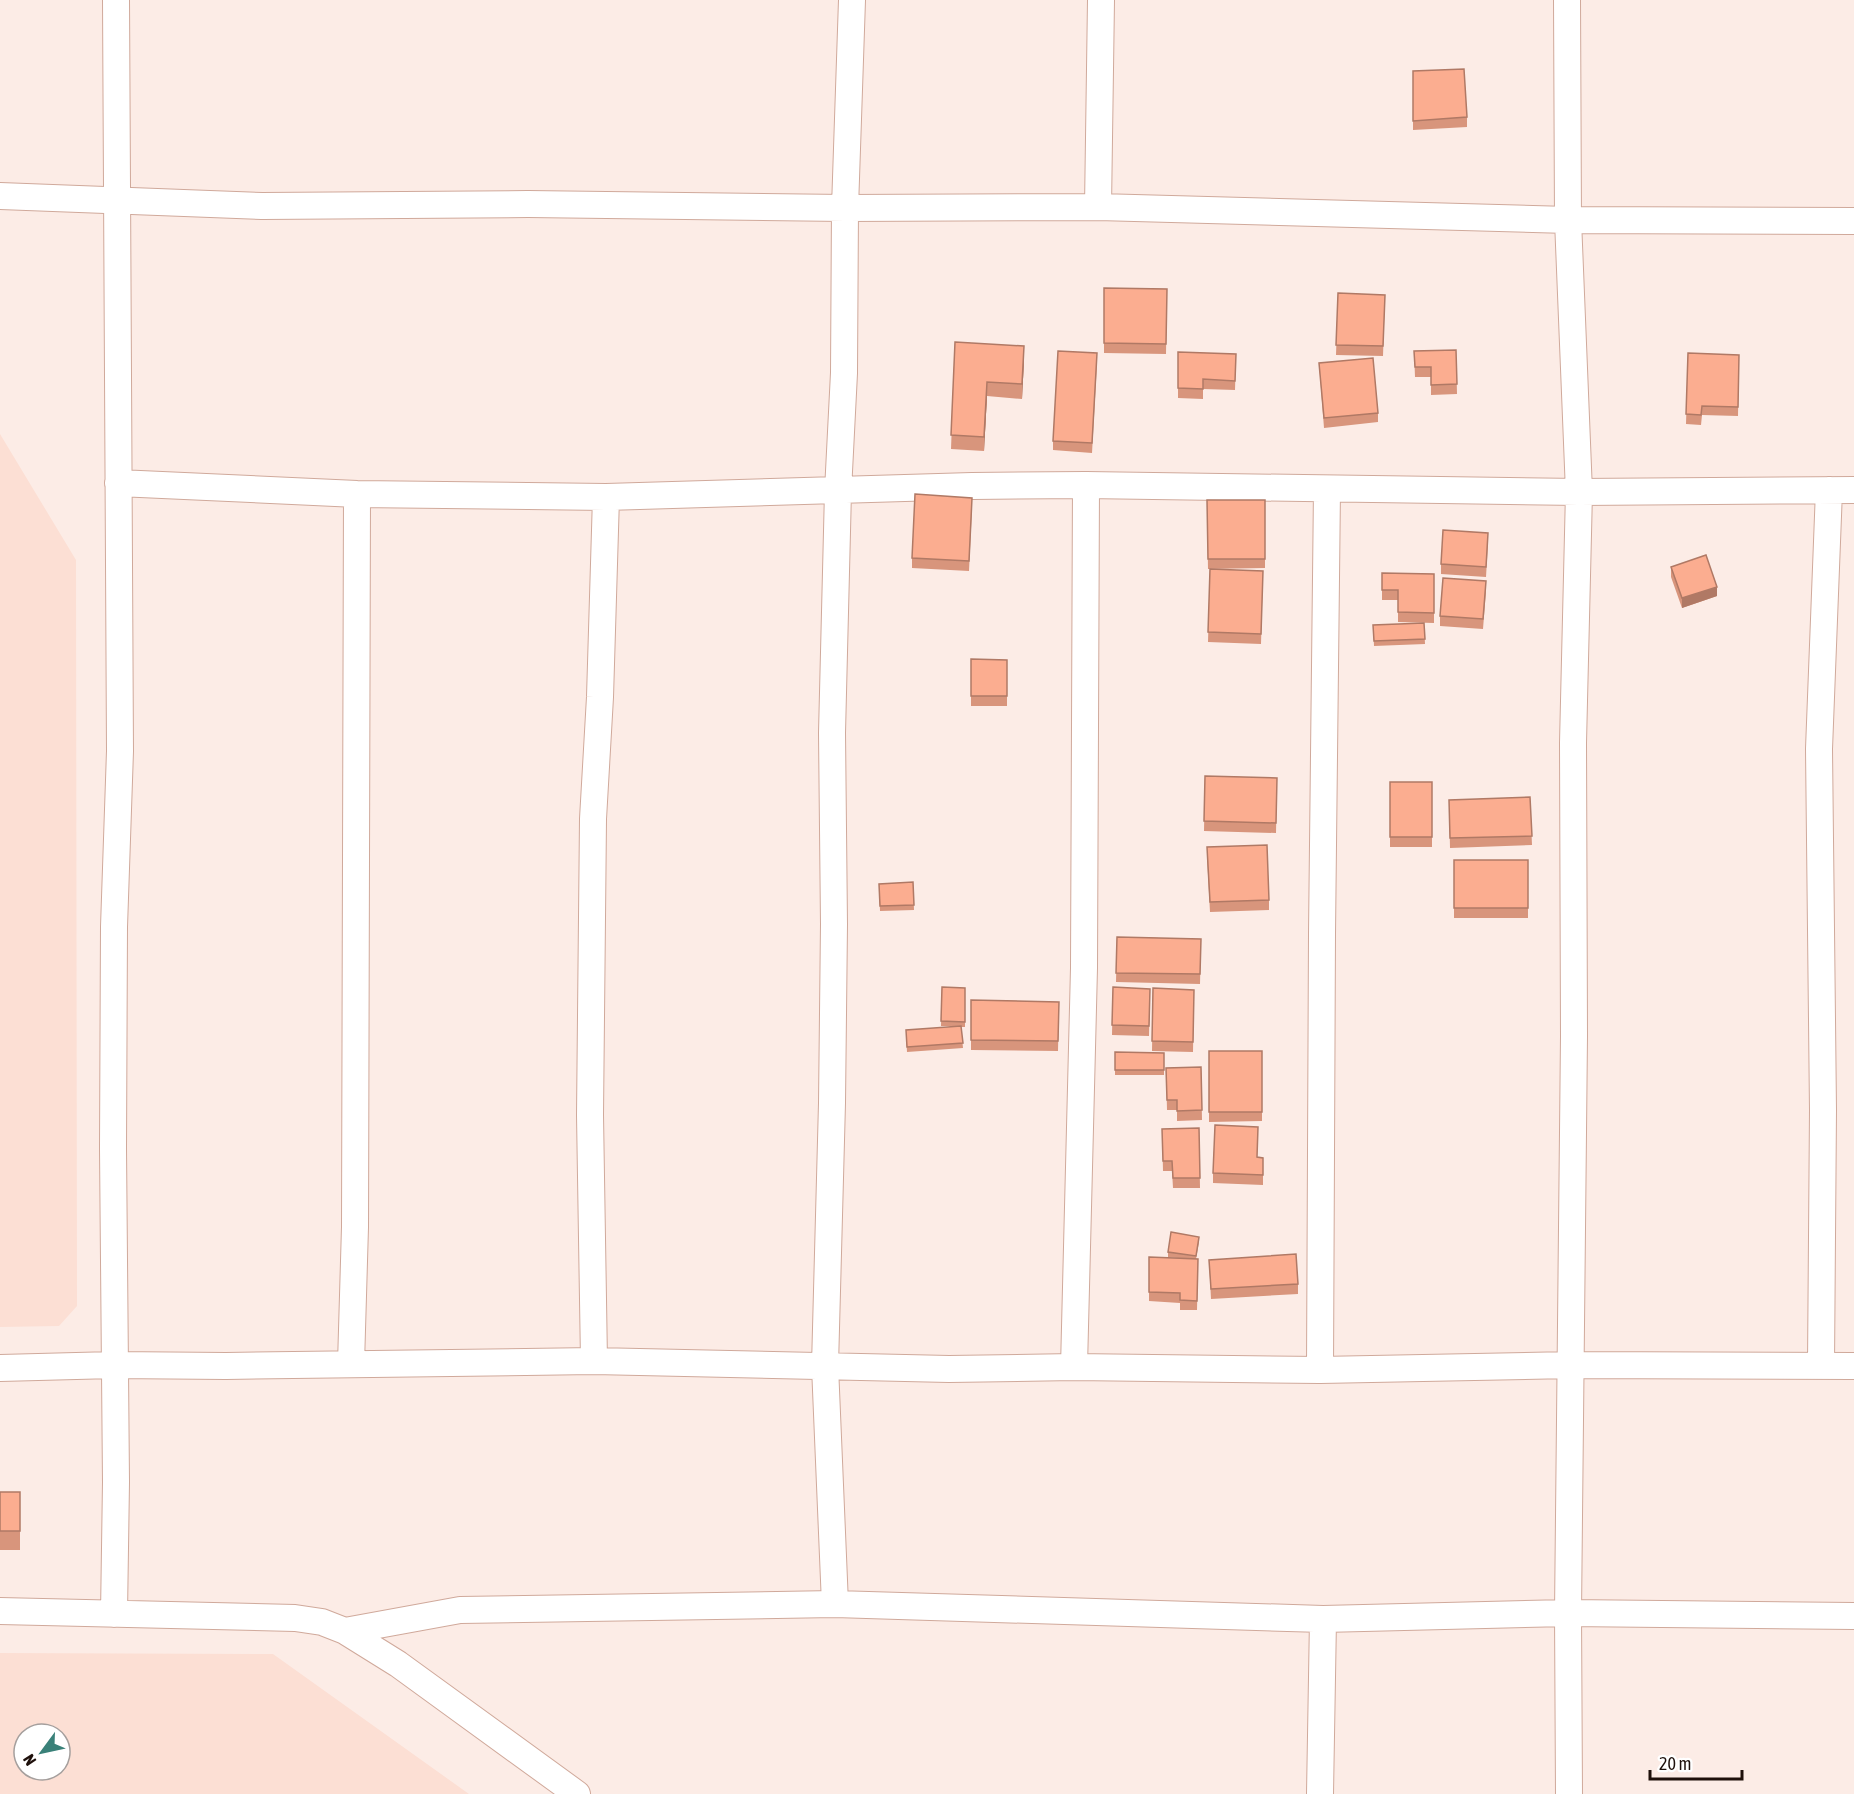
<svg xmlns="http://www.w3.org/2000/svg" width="1854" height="1794" font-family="'Asap Condensed',sans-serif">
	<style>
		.built { fill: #fcdfd4; fill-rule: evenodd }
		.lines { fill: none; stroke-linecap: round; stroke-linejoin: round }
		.street-casing { stroke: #d0a99b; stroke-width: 28 }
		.street { stroke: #fff; stroke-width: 26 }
		.wall { fill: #d8957c }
		.shaded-wall { fill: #b07965 }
		.building { fill: #fbad90; stroke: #b07965; stroke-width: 1.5 }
	</style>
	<rect width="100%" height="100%" fill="#fcece6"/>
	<path class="built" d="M 0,434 L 76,560 L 77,1306 L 59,1326 L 0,1327 Z
		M 0,1653 L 273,1654 L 469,1794 L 0,1794 ZM 24,1734 L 60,1734 L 60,1770 L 24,1770 Z"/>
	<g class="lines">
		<defs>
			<path id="street" d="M 1567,0 L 1568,220 L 1579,492 L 1573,743 L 1574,1036 L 1568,1613 L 1569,1794
				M 0,196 L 262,206 L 528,204 L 845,208 L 1098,207 L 1568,220 L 1854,221
				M 1098,207 L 1101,0
				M 118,483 L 357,494 L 606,497 L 972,486 L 1086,485 L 1579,492 L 1854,490
				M 594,1361 L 590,1115 L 593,819 L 600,697 L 606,497
				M 351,1364 L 355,1227 L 357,494
				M 1821,1365 L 1823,1110 L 1819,749 L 1829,490
				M 1074,1367 L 1084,968 L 1086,485
				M 0,1368 L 114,1365 L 226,1366 L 594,1361 L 949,1369 L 1074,1367 L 1320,1370 L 1571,1365 L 1854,1366
				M 1320,1370 L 1322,934 L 1327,489
				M 835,1604 L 825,1366 L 832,1103 L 834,924 L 832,733 L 838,491 L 844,373 L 845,208 L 852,0
				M 0,1611 L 295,1618 L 322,1622 L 345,1631 L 398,1664 L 577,1794
				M 114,1614 L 116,1482 L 113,1149 L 114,927 L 120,751 L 116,0
				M 345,1631 L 460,1610 L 835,1604 L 1323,1619 L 1568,1613 L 1854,1616
				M 1320,1794 L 1323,1619"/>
		</defs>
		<use href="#street" class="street-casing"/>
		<use href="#street" class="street"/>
	</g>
	<path class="wall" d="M 1413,71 L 1467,117 L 1467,127 L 1413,130 Z
		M 1104,288 L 1167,289 L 1166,354 L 1104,353 Z
		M 1338,293 L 1385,295 L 1383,356 L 1336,355 Z
		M 955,342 L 1024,360 L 1022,399 L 987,396 L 984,451 L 951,449 Z
		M 1456,350 L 1457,394 L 1431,395 L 1431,377 L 1415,377 L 1414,351 Z
		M 1178,352 L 1236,354 L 1235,390 L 1203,389 L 1203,399 L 1178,398 Z
		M 1688,353 L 1739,355 L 1738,416 L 1702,415 L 1701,425 L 1686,424 Z
		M 1097,363 L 1092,453 L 1053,450 L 1053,441 Z
		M 1319,363 L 1378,413 L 1378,422 L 1324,428 Z
		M 1207,500 L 1265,500 L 1265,568 L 1208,569 Z
		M 972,508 L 969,571 L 912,568 L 912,558 Z
		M 1488,543 L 1486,577 L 1441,574 L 1441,564 Z
		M 1671,567 L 1717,596 L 1682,608 L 1671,577 Z
		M 1210,569 L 1263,571 L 1261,644 L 1208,642 Z
		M 1382,573 L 1434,574 L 1434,623 L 1398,622 L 1398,600 L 1382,600 Z
		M 1486,591 L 1483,629 L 1440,626 L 1440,616 Z
		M 1424,623 L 1425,644 L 1374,646 L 1373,625 Z
		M 971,659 L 1007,660 L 1007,706 L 971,706 Z
		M 1205,776 L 1277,778 L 1276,833 L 1204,831 Z
		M 1390,782 L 1432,782 L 1432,847 L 1390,847 Z
		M 1530,797 L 1532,845 L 1450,848 L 1449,800 Z
		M 1207,857 L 1269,900 L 1269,910 L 1210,912 Z
		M 1454,860 L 1528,860 L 1528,918 L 1454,918 Z
		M 913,882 L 914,910 L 880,911 L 879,884 Z
		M 1117,937 L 1201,939 L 1200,984 L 1116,982 Z
		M 942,987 L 965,988 L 965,1027 L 961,1027 L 963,1048 L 907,1052 L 906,1035 L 954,1026 L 941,1026 Z
		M 1113,987 L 1150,989 L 1149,1036 L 1112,1035 Z
		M 1153,988 L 1194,990 L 1193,1052 L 1152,1051 Z
		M 971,1000 L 1059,1002 L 1058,1051 L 971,1050 Z
		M 1209,1051 L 1262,1051 L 1262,1121 L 1209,1122 Z
		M 1115,1052 L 1164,1053 L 1164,1075 L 1115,1075 Z
		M 1201,1067 L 1202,1120 L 1177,1121 L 1177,1110 L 1167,1110 L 1166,1068 Z
		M 1199,1128 L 1200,1188 L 1173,1188 L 1172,1171 L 1163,1171 L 1162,1129 Z
		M 1257,1157 L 1263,1158 L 1263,1185 L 1213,1183 L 1213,1173 Z
		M 1199,1242 L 1196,1259 L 1198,1259 L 1197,1310 L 1180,1310 L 1180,1303 L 1149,1301 L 1149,1257 L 1178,1258 L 1168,1257 L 1168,1252 Z
		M 1209,1260 L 1298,1284 L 1298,1294 L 1211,1299 Z
		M 0,1492 L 20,1492 L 20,1550 L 0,1550 Z"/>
	<path class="shaded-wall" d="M 1024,346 L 1024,360 L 1022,399 L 1022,384 Z
		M 987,382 L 987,396 L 984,451 L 984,437 Z
		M 1717,587 L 1717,596 L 1682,608 L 1682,598 Z"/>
	<path class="building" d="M 1464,69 L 1467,117 L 1413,121 L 1413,71 Z
		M 1104,288 L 1167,289 L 1166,344 L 1104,343 Z
		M 1338,293 L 1385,295 L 1383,346 L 1336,345 Z
		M 955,342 L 1024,346 L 1022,384 L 987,382 L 984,437 L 951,435 Z
		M 1456,350 L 1457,384 L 1431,385 L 1431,367 L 1415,367 L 1414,351 Z
		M 1058,351 L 1097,353 L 1092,443 L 1053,441 Z
		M 1178,352 L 1236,354 L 1235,381 L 1203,379 L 1203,389 L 1178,388 Z
		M 1688,353 L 1739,355 L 1738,407 L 1702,406 L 1701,415 L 1686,414 Z
		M 1373,358 L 1378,413 L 1324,418 L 1319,363 Z
		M 915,494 L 972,498 L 969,561 L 912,558 Z
		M 1207,500 L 1265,500 L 1265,559 L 1208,559 Z
		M 1443,530 L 1488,533 L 1486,567 L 1441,564 Z
		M 1706,555 L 1717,587 L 1682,598 L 1671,567 Z
		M 1210,569 L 1263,571 L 1261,634 L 1208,632 Z
		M 1382,573 L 1434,574 L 1434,613 L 1398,612 L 1398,590 L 1382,590 Z
		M 1443,578 L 1486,581 L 1483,619 L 1440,616 Z
		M 1424,623 L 1425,639 L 1374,641 L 1373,625 Z
		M 971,659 L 1007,660 L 1007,696 L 971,696 Z
		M 1205,776 L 1277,778 L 1276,823 L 1204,821 Z
		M 1390,782 L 1432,782 L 1432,837 L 1390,837 Z
		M 1530,797 L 1532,836 L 1450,838 L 1449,800 Z
		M 1267,845 L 1269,900 L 1210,902 L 1207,847 Z
		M 1454,860 L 1528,860 L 1528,908 L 1454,908 Z
		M 913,882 L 914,905 L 880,906 L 879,884 Z
		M 1117,937 L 1201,939 L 1200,974 L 1116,973 Z
		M 942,987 L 965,988 L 965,1022 L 941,1021 Z
		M 1113,987 L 1150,989 L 1149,1026 L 1112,1025 Z
		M 1153,988 L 1194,990 L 1193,1042 L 1152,1041 Z
		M 971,1000 L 1059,1002 L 1058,1041 L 971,1040 Z
		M 961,1026 L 963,1043 L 907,1047 L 906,1030 Z
		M 1209,1051 L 1262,1051 L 1262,1112 L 1209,1112 Z
		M 1115,1052 L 1164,1053 L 1164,1070 L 1115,1070 Z
		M 1201,1067 L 1202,1110 L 1177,1111 L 1177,1100 L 1167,1100 L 1166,1068 Z
		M 1215,1125 L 1258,1127 L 1257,1157 L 1263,1158 L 1263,1175 L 1213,1173 Z
		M 1199,1128 L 1200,1178 L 1173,1178 L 1172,1161 L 1163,1161 L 1162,1129 Z
		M 1171,1232 L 1199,1237 L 1196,1256 L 1168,1252 Z
		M 1296,1254 L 1298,1284 L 1211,1289 L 1209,1260 Z
		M 1149,1257 L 1198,1259 L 1197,1301 L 1180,1300 L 1180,1293 L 1149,1292 Z
		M 0,1492 L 20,1492 L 20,1531 L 0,1531 Z"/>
	<g transform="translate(42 1752) rotate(237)"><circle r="28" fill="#ffffff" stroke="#a59f9d" stroke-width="1.5"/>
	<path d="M0-4.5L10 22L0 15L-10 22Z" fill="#3a8179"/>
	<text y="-9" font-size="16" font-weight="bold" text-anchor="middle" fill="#1e100b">N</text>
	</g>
	<path d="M1650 1770v9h92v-9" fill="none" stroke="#1e100b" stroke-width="3"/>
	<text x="1659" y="1770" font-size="18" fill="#1e100b" stroke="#ffffff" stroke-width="4.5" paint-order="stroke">20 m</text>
</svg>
